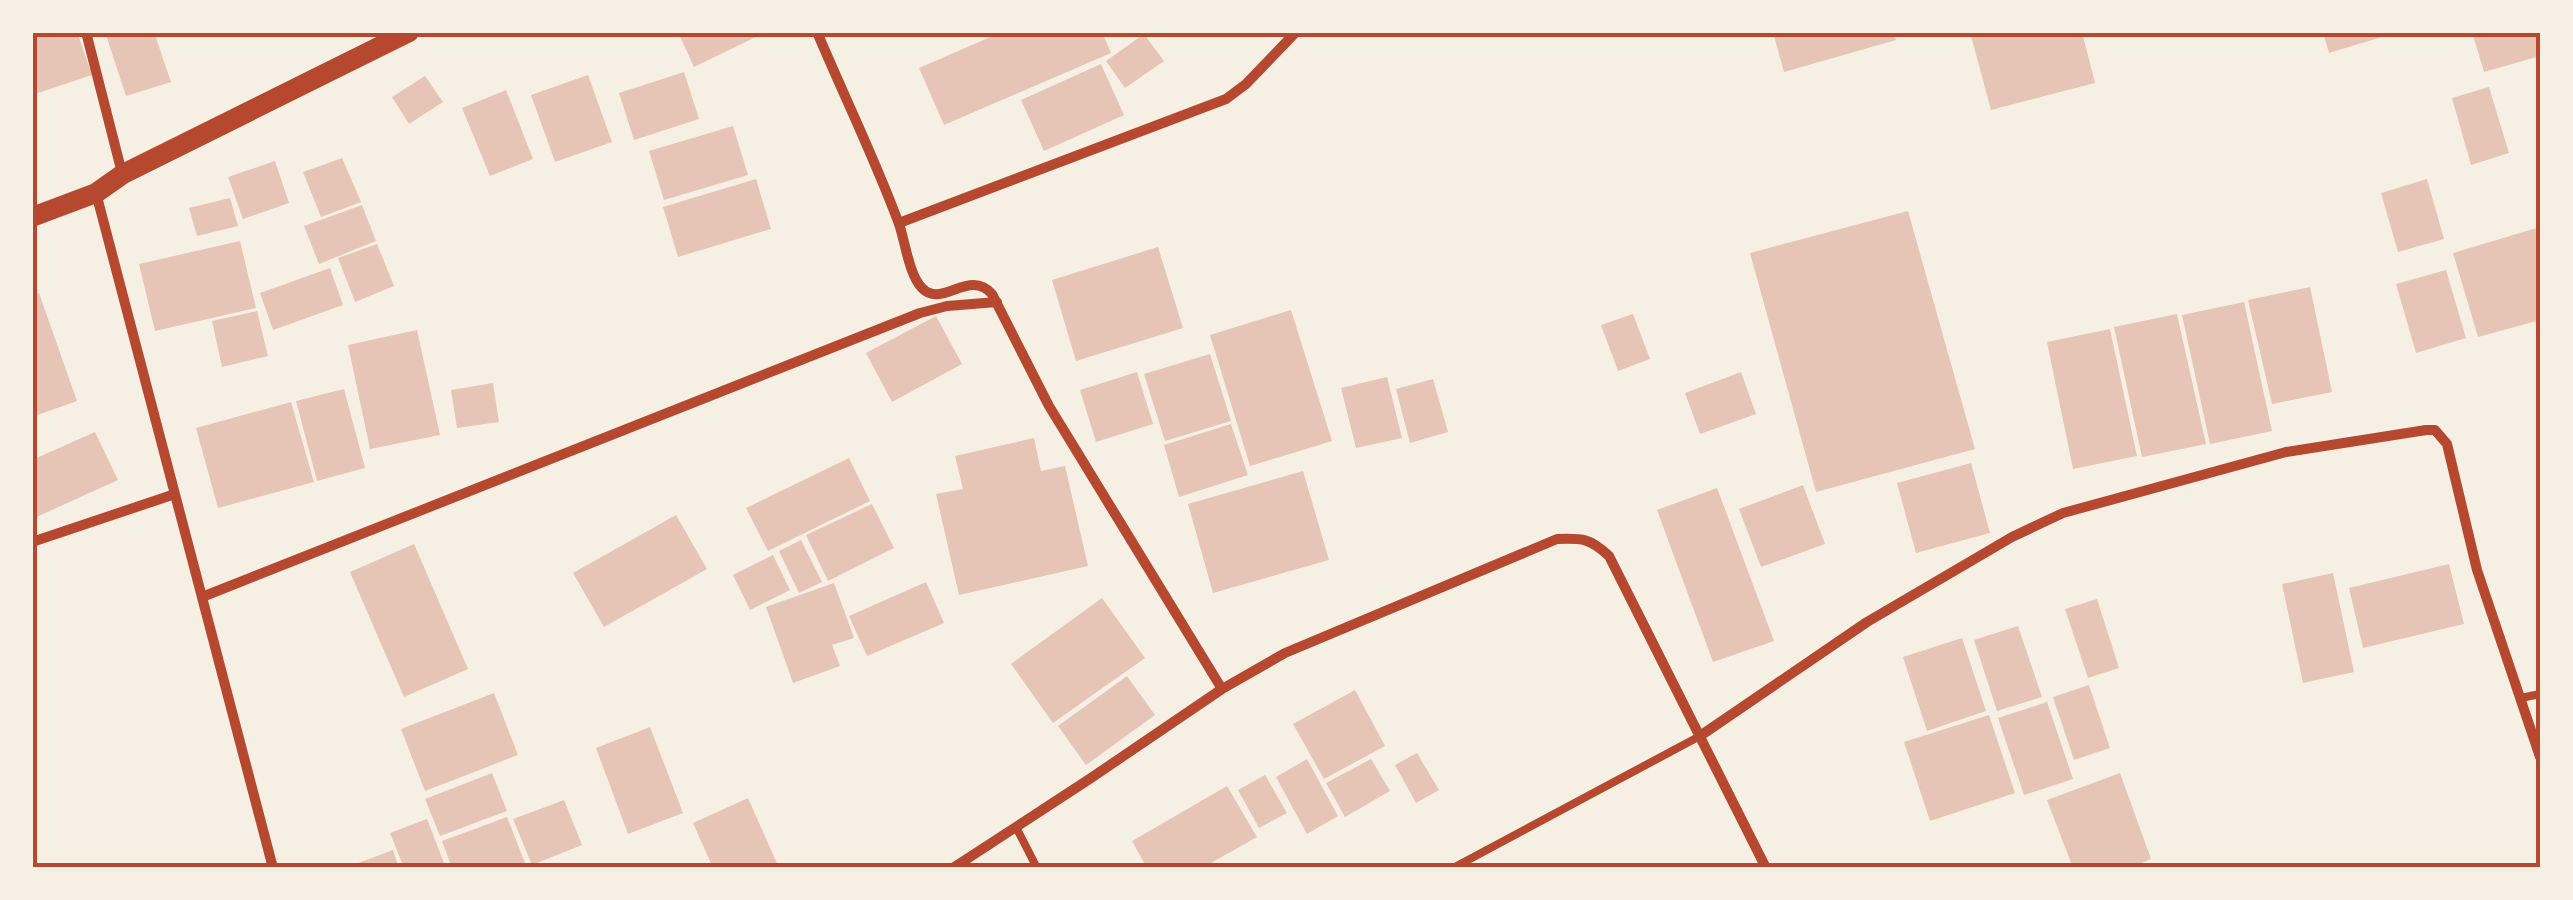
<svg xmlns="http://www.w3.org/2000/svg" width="2573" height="900" font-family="'Varela Round',sans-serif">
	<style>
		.building { fill: #e6c5b7 }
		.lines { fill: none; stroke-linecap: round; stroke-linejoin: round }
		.service { stroke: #b5482f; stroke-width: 8 }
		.minor { stroke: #b5482f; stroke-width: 10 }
		.secondary { stroke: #b5482f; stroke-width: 20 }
		.neatline { fill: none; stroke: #b5482f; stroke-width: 4 }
	</style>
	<rect width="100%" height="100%" fill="#f6efe4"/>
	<path class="building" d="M 32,32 L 77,32 L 92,75 L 32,95 Z
		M 105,32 L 154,32 L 171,82 L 126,96 Z
		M 678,32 L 766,32 L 694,67 Z
		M 1002,32 L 1102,32 L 1111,53 L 944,125 L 919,68 Z
		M 1773,32 L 1894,32 L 1896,40 L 1784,72 Z
		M 1970,32 L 2082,32 L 2095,83 L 1991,110 Z
		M 2323,32 L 2395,32 L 2395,33 L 2329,53 Z
		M 2472,32 L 2540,32 L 2540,56 L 2484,72 Z
		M 1144,34 L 1164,61 L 1125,88 L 1106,61 Z
		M 1101,64 L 1124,115 L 1044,151 L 1021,100 Z
		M 684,72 L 699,119 L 634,140 L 619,93 Z
		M 588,75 L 612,142 L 555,162 L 531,95 Z
		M 425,76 L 443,102 L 409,124 L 392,97 Z
		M 2489,87 L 2509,153 L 2471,165 L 2452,98 Z
		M 506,90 L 533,159 L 490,176 L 462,108 Z
		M 733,126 L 748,175 L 664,200 L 649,151 Z
		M 342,158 L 361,202 L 321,217 L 303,172 Z
		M 275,161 L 289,203 L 243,219 L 228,177 Z
		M 756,179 L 771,229 L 678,257 L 663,207 Z
		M 2427,179 L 2444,239 L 2398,252 L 2381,193 Z
		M 230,198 L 238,226 L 197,236 L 189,208 Z
		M 362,205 L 376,241 L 319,264 L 304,226 Z
		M 1908,211 L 1975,449 L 1816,492 L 1750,253 Z
		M 2540,227 L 2540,320 L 2478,337 L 2453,253 Z
		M 240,241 L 256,308 L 155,331 L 139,264 Z
		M 377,244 L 394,286 L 355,302 L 338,258 Z
		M 1158,247 L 1183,328 L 1076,361 L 1052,280 Z
		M 330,268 L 343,305 L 273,330 L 260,293 Z
		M 2446,270 L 2466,338 L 2416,353 L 2396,284 Z
		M 2310,287 L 2332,392 L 2272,404 L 2248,300 Z
		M 39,293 L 77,401 L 32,417 L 32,296 Z
		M 2244,302 L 2272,431 L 2210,444 L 2182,315 Z
		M 1291,310 L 1332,441 L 1250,466 L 1210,335 Z
		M 257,311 L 268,356 L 222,367 L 212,321 Z
		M 1633,314 L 1650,359 L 1618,371 L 1601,325 Z
		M 2177,314 L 2206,444 L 2142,457 L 2114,327 Z
		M 936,316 L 962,364 L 892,402 L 866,353 Z
		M 2110,329 L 2137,456 L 2073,469 L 2047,342 Z
		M 417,330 L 440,435 L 370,449 L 348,345 Z
		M 1210,354 L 1231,421 L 1165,441 L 1144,374 Z
		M 1137,372 L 1153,424 L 1096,442 L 1080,390 Z
		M 1741,372 L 1756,414 L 1700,434 L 1685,393 Z
		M 1387,377 L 1402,438 L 1356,448 L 1341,388 Z
		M 1433,379 L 1448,432 L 1410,443 L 1396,389 Z
		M 493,383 L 499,422 L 457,428 L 451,390 Z
		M 344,389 L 365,468 L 317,481 L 296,401 Z
		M 291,402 L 314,482 L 218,508 L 196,428 Z
		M 1231,424 L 1248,475 L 1179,497 L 1164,445 Z
		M 95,432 L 118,480 L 32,519 L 32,460 Z
		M 1034,438 L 1041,471 L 1065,466 L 1088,566 L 959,595 L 936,494 L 963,489 L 955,456 Z
		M 849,458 L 870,501 L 768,551 L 746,508 Z
		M 1971,463 L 1990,533 L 1916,553 L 1897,483 Z
		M 1303,471 L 1329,560 L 1213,593 L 1188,504 Z
		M 1803,485 L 1825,544 L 1761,567 L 1739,509 Z
		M 1717,488 L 1774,641 L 1713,662 L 1657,510 Z
		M 872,504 L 894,548 L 828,581 L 806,535 Z
		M 676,515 L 707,569 L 604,627 L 573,573 Z
		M 801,540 L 822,582 L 799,593 L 779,551 Z
		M 414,544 L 468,669 L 404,697 L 350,572 Z
		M 773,555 L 790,590 L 750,610 L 733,575 Z
		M 2449,564 L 2464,624 L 2363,648 L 2349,588 Z
		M 2333,573 L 2354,672 L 2303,683 L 2282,584 Z
		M 926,582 L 944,623 L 867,656 L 849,616 Z
		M 834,583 L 854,638 L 832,645 L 840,666 L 793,683 L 766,607 Z
		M 1102,598 L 1145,658 L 1053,723 L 1011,664 Z
		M 2097,599 L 2119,668 L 2088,678 L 2065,609 Z
		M 2018,626 L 2042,697 L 1997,711 L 1974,640 Z
		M 1962,638 L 1986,711 L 1927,731 L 1903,657 Z
		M 1127,676 L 1155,715 L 1086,765 L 1058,726 Z
		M 2089,685 L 2110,748 L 2074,760 L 2053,697 Z
		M 1355,690 L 1385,746 L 1324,779 L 1293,724 Z
		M 494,693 L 518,755 L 425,791 L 401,729 Z
		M 2047,702 L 2073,779 L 2024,795 L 1998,718 Z
		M 1989,715 L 2015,793 L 1930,821 L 1904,742 Z
		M 650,727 L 683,813 L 628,834 L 596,748 Z
		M 1417,753 L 1439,790 L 1416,803 L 1395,765 Z
		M 1307,759 L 1338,816 L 1307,834 L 1276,777 Z
		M 1371,759 L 1390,791 L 1345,817 L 1326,783 Z
		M 492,773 L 507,811 L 440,836 L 425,799 Z
		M 2120,773 L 2151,859 L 2130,868 L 2073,868 L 2047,800 Z
		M 1265,775 L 1287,813 L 1259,828 L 1238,790 Z
		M 1227,786 L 1257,837 L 1202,868 L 1147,868 L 1132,841 Z
		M 748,798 L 779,868 L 713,868 L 693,823 Z
		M 564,800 L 582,845 L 532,865 L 513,819 Z
		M 507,817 L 527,868 L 452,868 L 442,841 Z
		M 427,819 L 446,868 L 404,868 L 390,833 Z
		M 393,850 L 399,868 L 348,868 L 348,867 Z"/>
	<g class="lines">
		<path class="service" d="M 2521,698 L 2540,694
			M 1016,827 L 1037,868
			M 1453,868 L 1700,736"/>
		<path class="minor" d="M 86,32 L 122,173
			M 817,32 C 844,96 875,159 899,224 C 905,241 909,275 922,288 C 942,309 969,268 992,294 L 1049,406 L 1222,689
			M 96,193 L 273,868
			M 899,223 L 1226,99 L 1246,84 L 1296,32
			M 32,542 L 175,494
			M 202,597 L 920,313 L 947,306 L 997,302
			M 1700,736 L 1867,622 L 2012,537 L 2063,513 L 2286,452 L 2426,430 L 2435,430 L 2447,444 L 2477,570 L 2540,757
			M 953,868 L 1091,778 L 1222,689 L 1285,653 L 1557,539 C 1582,538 1590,538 1609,556 L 1766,868"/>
		<path class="secondary" d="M 32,217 L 96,193 L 123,174 L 409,32"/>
	</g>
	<rect width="2573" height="900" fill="none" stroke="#f6efe4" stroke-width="70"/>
	<rect x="35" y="35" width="2503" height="830" class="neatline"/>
</svg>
